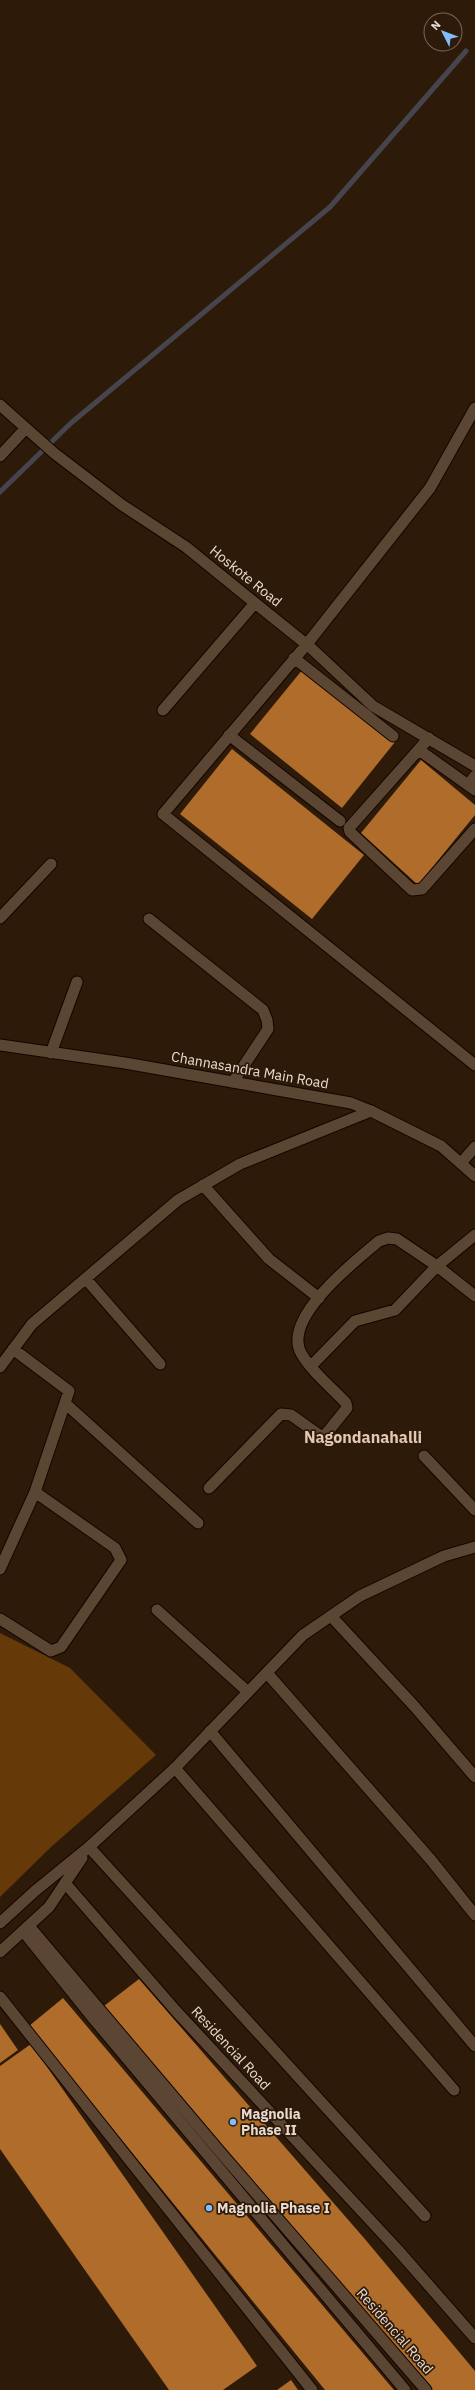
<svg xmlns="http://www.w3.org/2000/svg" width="475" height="2390" font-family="'IBM Plex Sans',sans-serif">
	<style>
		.green { fill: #663908 }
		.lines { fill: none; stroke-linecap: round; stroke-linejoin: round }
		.stream { stroke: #46454e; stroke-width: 5 }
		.building { fill: #af6c2a }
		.minor-casing { stroke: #140500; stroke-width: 13 }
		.tertiary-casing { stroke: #140500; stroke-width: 13 }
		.minor { stroke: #5b4533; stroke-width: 11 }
		.tertiary { stroke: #5b4533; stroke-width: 11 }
		.poi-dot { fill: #80bdfa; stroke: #2d1a09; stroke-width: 1.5 }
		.labels { text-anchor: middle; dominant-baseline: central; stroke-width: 3.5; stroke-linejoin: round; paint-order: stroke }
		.street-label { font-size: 14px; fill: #e9dbd1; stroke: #2d1a09 }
		.poi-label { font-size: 14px; font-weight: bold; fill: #e9dbd1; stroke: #2d1a09; text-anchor: start }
		.quarter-label { font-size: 16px; font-weight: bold; fill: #e2c8b3; stroke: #2d1a09 }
	</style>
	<rect width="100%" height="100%" fill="#2d1a09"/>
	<path class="green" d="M 0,1633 L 70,1668 L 156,1755 L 51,1847 L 0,1897 Z"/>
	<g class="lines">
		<path class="stream" d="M 0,492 L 71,423 L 330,207 L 466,51"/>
	</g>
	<path class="building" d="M 303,669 L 395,742 L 342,808 L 250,734 Z
		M 232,749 L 364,855 L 312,919 L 180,814 Z
		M 421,760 L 475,805 L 475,815 L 418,885 L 361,833 Z
		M 139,1979 L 364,2238 L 475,2371 L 475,2390 L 430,2390 L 104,2006 Z
		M 63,1998 L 394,2390 L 325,2390 L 29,2026 Z
		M 0,2024 L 18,2050 L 0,2063 Z
		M 31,2044 L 257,2366 L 223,2390 L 169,2390 L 0,2149 L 0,2066 Z
		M 291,2380 L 298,2390 L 277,2390 Z"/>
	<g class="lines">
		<defs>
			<path id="minor" d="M 0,405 L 54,453 L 122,505 L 186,547 L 255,603 L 311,648 L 373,706 L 475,766
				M 475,408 L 430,488 L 307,644 L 163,814 L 475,1065
				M 0,456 L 26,428
				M 294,658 L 393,736
				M 163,710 L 255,603
				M 229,735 L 340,821
				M 429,738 L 349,828 L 350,832 L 412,890 L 422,889 L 475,829
				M 419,750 L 468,785
				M 475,776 L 468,785 L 475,790
				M 0,918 L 51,864
				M 149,919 L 263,1010 L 267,1020 L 268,1029 L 233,1082
				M 51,1053 L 77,982
				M 461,1163 L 475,1147
				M 203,1185 L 269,1259 L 319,1298
				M 86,1279 L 160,1364
				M 312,1365 L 355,1321 L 395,1310 L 437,1266 L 475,1235
				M 0,1367 L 32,1324 L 178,1200 L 240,1164 L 371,1111
				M 66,1404 L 198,1523
				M 424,1456 L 475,1510
				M 209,1488 L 281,1414 L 291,1415 L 322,1437 L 326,1434 L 347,1408 L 346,1403 C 333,1389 310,1370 301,1353 C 282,1318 355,1261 379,1241 L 388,1238 L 397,1239 L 437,1266 L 475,1296
				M 0,1569 L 35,1492 L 69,1391 L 13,1349
				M 157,1610 L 248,1692
				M 331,1616 L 415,1707 L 475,1777
				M 0,1619 L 51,1651 L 61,1647 L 121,1560 L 115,1548 L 35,1492
				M 267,1673 L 431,1860 L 475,1915
				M 210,1731 L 475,2046
				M 175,1768 L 454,2090
				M 89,1847 L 425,2216
				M 65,1883 L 176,2011 L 396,2248 L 475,2338
				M 29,1926 L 221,2153 L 426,2390
				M 23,1931 L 93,2018 L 405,2390
				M 0,1997 L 312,2390"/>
			<path id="tertiary" d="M 0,1045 L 125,1063 L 351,1103 L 371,1111 L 441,1146 L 475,1176
				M 0,1923 L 35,1891 L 89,1847 L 175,1768 L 303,1635 L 360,1596 L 444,1556 L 475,1547
				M 0,1952 L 49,1907 L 82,1858"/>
		</defs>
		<use href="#minor" class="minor-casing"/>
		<use href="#tertiary" class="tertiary-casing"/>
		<use href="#minor" class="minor"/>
		<use href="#tertiary" class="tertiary"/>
	</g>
	<g class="poi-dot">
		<circle cx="233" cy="2122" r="4"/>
		<circle cx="209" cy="2208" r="4"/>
	</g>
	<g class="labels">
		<g class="street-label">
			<text transform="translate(246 576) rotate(39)">Hoskote Road</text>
			<text transform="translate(250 1070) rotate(10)">Channasandra Main Road</text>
			<text transform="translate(231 2048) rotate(47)">Residencial Road</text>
			<text transform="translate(395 2331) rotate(49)">Residencial Road</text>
		</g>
		<g class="poi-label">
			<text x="241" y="2114">Magnolia<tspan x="241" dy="16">Phase II</tspan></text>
			<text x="217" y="2208">Magnolia Phase I</text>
		</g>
		<g class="quarter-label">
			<text x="363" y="1437">Nagondanahalli</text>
		</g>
	</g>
	<g transform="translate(443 32) rotate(312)"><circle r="19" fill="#2d1a09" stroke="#786759"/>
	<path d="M0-3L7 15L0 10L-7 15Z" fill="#80bdfa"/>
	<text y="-6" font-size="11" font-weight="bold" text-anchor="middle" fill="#e9dbd1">N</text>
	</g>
</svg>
